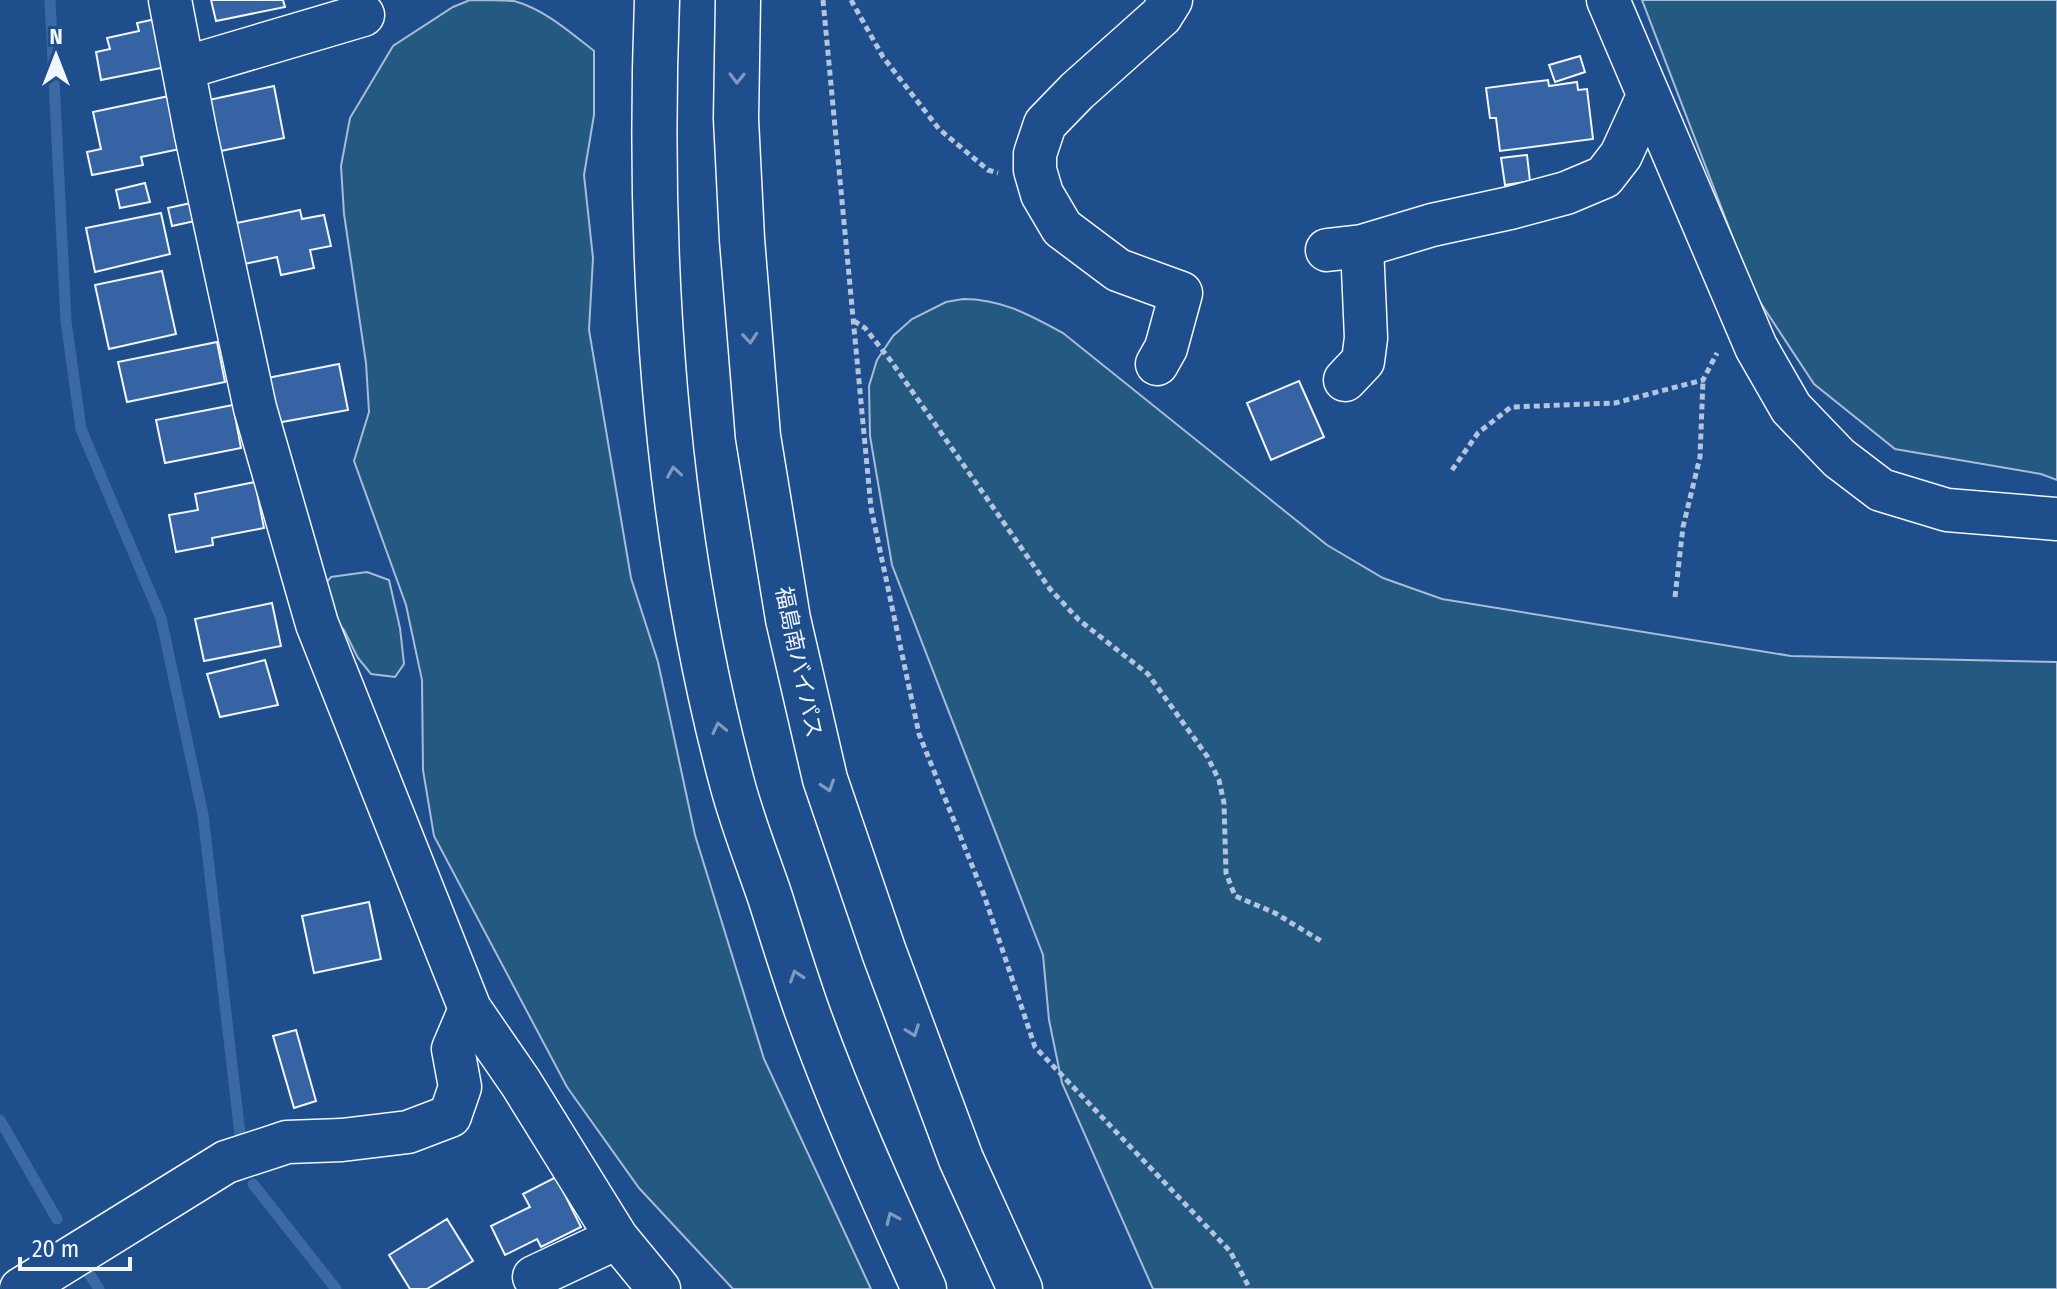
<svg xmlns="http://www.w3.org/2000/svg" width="2057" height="1289" font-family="'Fira Sans Condensed','Noto Sans JP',sans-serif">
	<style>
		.green { fill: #245a82; stroke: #a8bbd7; stroke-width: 2 }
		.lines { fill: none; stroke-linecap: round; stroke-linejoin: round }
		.stream { stroke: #3b69a3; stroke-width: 11 }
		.building { fill: #3563a3; stroke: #f2f6ff; stroke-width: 2 }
		.minor-casing { stroke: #f2f6ff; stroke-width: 45 }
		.highway-casing { stroke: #f2f6ff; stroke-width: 47 }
		.path { stroke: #b3c4dc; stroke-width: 5; stroke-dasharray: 6 4; stroke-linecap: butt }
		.minor { stroke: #1f4e8c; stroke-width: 42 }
		.highway { stroke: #1f4e8c; stroke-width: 44 }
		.oneway { stroke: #7e9ac0 }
		.labels { text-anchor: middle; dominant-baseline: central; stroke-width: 6; stroke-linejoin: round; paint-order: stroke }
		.street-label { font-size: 22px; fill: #f2f6ff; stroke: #1f4e8c }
	</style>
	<rect width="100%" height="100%" fill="#1f4e8c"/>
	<path class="green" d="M 470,0 C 484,0 501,0 514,1 C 544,9 571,33 594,51 L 594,115 L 584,175 L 593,258 L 589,330 L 631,578 L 658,662 L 695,835 L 764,1059 L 871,1289 L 733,1289 L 639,1188 L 567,1087 L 434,836 L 423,770 L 422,680 L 406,605 L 354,461 L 369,412 L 366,363 L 344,214 L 341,166 L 350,118 L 393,46 L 453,7 Z
		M 1642,0 L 2057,0 L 2057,480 L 2041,474 L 1895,449 L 1814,384 L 1754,293 Z
		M 963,299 C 1002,299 1030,315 1063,333 L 1327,545 L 1383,578 L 1442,599 L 1791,656 L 2057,662 L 2057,1289 L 1153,1289 L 1062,1083 L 1049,1020 L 1043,955 L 892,565 L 870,436 L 869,386 L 877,360 L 893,336 L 912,319 L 946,302 Z
		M 367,572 L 389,580 L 400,628 L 404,664 L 395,677 L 371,674 L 358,658 L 344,630 L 316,596 L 331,577 Z"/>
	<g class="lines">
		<path class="stream" d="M 50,0 L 66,321 L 81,429 L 161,618 L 203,815 L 240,1134
			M 0,1120 L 57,1219
			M 253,1184 L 336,1289
			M 81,1261 L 99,1289"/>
	</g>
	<path class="building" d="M 211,0 L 283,0 L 285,7 L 216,21 Z
		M 156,19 L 166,67 L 101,80 L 96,52 L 110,49 L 107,38 L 139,31 L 137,23 Z
		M 1580,56 L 1585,72 L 1555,82 L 1549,65 Z
		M 1548,80 L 1549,86 L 1577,82 L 1578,90 L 1587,89 L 1593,139 L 1500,151 L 1496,118 L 1490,118 L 1486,88 Z
		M 274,86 L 284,138 L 216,152 L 204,101 Z
		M 169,96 L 180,149 L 141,157 L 143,165 L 92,175 L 87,152 L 101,149 L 93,112 Z
		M 1527,155 L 1530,181 L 1505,185 L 1501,158 Z
		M 145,183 L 150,202 L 120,208 L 116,190 Z
		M 191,203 L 195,221 L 172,226 L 168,208 Z
		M 300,210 L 302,219 L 324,215 L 331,246 L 310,250 L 314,268 L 281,275 L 277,257 L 240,265 L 232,224 Z
		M 161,213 L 170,254 L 95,272 L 86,228 Z
		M 162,271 L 176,334 L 109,349 L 95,285 Z
		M 217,342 L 225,382 L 127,402 L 118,362 Z
		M 339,364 L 348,410 L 271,424 L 262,379 Z
		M 1299,381 L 1324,437 L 1271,460 L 1247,403 Z
		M 233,405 L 241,448 L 165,463 L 156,420 Z
		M 255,482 L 264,528 L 212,538 L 213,545 L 176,552 L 169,515 L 198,510 L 195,494 Z
		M 272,603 L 281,646 L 204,661 L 195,619 Z
		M 265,660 L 278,705 L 220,717 L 207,674 Z
		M 369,902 L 381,959 L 314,973 L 302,916 Z
		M 296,1030 L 316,1101 L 294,1108 L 273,1036 Z
		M 556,1177 L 581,1227 L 541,1247 L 537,1239 L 505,1255 L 491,1226 L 530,1207 L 523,1194 Z
		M 447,1219 L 473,1261 L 427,1289 L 410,1289 L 389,1255 Z"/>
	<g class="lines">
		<defs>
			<path id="minor" d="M 170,0 L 196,135 L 255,408 L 317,624 L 470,1009 L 521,1083 L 617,1238 L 659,1289
				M 1608,0 L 1756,347 L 1791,408 L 1839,458 L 1881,490 L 1947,510 L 2057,519
				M 184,68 L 363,15
				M 1327,250 L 1362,246 L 1432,225 L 1510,208 L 1566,193 L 1604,177 L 1621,155 L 1648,96
				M 1157,364 L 1166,348 L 1181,293 L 1118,270 L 1062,228 L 1042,194 L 1035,170 L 1035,154 L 1045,124 L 1077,91 L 1161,16 L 1171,0
				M 1345,380 L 1363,361 L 1366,338 L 1362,246
				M 534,1277 L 617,1238
				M 21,1289 L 226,1162 L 287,1142 L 342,1140 L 408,1132 L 450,1116 L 460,1087 L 453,1049 L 470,1009"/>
			<path id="highway" d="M 657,0 C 647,262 664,528 732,783 C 742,821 757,859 770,897 C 782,935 794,974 807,1011 C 841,1106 883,1198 924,1289
				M 738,0 L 736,119 L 742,239 L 758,436 L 788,619 L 825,779 L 884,952 L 961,1159 L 1020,1289"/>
		</defs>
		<use href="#minor" class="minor-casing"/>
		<use href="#highway" class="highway-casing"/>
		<path class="path" d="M 823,0 L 871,508 L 919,734 L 984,895 L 1035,1047 L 1230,1251 L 1250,1289
			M 851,0 L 883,57 L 939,129 L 988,170 L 998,173
			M 854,321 L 865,328 L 891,361 L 1050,589 L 1079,620 L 1148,674 L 1207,756 L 1219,780 L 1224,803 L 1226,873 L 1235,896 L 1275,913 L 1321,941
			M 1452,470 L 1478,433 L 1511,407 L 1615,403 L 1703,380 L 1717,353
			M 1675,597 L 1683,527 L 1700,457 L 1703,380"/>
		<use href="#minor" class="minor"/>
		<use href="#highway" class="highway"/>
	</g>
	<defs><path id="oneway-chevron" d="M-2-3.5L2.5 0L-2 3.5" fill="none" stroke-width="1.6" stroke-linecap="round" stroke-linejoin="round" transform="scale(2)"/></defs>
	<g class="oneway">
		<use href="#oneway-chevron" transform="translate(737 78) rotate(91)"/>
		<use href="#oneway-chevron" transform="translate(750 338) rotate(85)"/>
		<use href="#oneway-chevron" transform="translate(674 472) rotate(-99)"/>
		<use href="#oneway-chevron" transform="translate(719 728) rotate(-103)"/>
		<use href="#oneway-chevron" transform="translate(828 786) rotate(72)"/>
		<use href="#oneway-chevron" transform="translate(796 976) rotate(-108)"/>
		<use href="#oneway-chevron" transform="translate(913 1031) rotate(70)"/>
		<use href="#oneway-chevron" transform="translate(892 1218) rotate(-114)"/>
	</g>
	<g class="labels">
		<g class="street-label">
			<text transform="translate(799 662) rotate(78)">福島南バイパス</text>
		</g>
	</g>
	<g transform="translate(56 56)" stroke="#1f4e8c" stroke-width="6" paint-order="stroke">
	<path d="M0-6L14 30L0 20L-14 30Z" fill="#f2f6ff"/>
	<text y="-12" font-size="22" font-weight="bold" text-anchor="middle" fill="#f2f6ff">N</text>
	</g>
	<path d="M20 1257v12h110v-12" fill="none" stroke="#f2f6ff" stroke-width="4"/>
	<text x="32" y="1257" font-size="24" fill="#f2f6ff" stroke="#1f4e8c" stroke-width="6" paint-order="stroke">20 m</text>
</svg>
